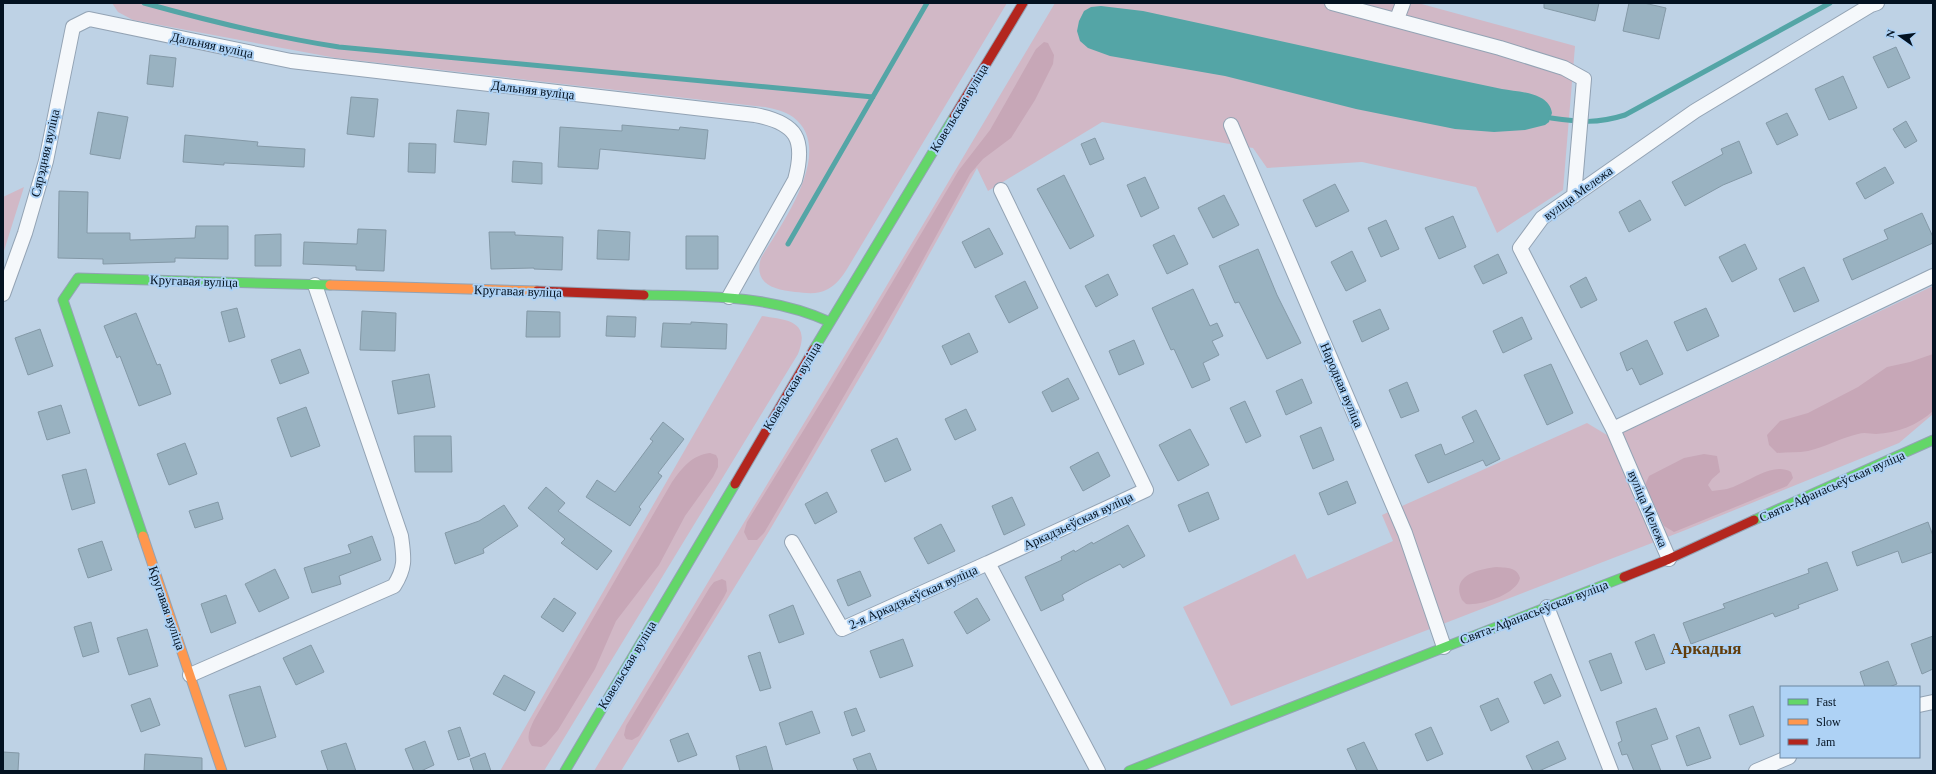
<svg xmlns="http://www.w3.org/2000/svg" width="1936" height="774" font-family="Georgia,serif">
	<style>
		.green { fill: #d1b8c6 }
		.forest { fill: #c7a7b7 }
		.water { fill: #54a5a6 }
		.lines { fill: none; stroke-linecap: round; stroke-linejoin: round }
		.stream { stroke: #54a5a6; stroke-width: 5 }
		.building { fill: #99b2c1; stroke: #8499a7 }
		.street-casing { stroke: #93a3b4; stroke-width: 16 }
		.fast-casing { stroke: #93a3b4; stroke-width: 11 }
		.slow-casing { stroke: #93a3b4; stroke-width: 11 }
		.jam-casing { stroke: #93a3b4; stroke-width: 11 }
		.street { stroke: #f5f8fb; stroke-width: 14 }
		.fast { stroke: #63d668; stroke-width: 9 }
		.slow { stroke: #ff974d; stroke-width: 9 }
		.jam { stroke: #b3261e; stroke-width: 9 }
		.labels { text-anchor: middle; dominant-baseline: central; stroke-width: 4; stroke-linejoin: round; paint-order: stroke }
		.street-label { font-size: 13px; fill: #031221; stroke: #aed2f5 }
		.district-label { font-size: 17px; font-weight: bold; fill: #623d0b; stroke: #aed2f5 }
	</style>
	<rect width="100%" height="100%" fill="#bed2e5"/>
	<path class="green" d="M 112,3 L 1007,3 L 847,269 C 842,277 836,285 828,289 C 818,295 806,293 795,292 C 774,290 753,284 761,258 C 780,226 837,150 793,117 C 785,111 774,109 765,107 L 336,58 L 133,20 L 118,12 Z
		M 1055,3 L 1418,3 L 1575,46 L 1563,190 L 1497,233 L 1476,187 L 1362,162 L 1267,168 L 1253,148 L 1102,122 L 988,191 L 977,168 L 883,338 L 768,533 L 621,771 L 594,771 L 859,332 Z
		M 24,187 L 3,254 L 3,197 Z
		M 1933,286 L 1933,414 L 1899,443 L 1683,531 L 1231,706 L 1183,607 L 1295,554 L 1307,579 L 1393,541 L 1382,515 L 1587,423 L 1612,438 Z
		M 762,316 C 788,320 811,321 798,354 L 544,771 L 500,771 Z"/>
	<path class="forest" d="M 1044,42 L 1048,43 L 1054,55 L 1053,64 L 1035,100 L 1011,138 L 983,159 L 970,174 L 913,278 L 764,533 L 757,540 L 748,540 L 744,532 L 747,522 L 826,394 L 959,170 L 990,130 L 1036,49 Z
		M 1933,354 L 1933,411 C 1918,425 1897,433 1876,434 C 1870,434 1865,432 1858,434 C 1841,438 1825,447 1808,451 C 1798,453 1787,452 1777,453 L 1769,445 L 1767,435 L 1780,421 L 1808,413 L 1858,387 L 1887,367 L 1910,362 Z
		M 710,453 L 716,455 L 718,459 L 718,467 L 713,477 L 685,516 L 659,565 L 616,621 L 595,669 L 558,730 L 546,744 L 541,747 L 532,746 C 525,738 530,729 534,720 L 672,482 C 682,468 692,455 710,453 Z
		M 1704,454 L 1717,456 L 1720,472 L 1712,479 L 1708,485 L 1712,491 C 1717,490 1723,490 1727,489 C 1747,484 1772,461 1791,472 L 1793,478 L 1787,486 L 1674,532 L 1664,526 L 1645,485 L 1649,476 L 1684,458 Z
		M 1497,567 C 1507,568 1517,567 1520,578 C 1517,594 1481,606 1466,604 L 1462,600 C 1450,575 1479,569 1497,567 Z
		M 722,579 L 726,581 L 727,591 L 724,597 L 639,736 L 632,740 L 626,739 L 624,735 L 626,726 L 710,587 L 714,582 Z"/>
	<path class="water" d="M 1101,6 L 1143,11 C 1263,37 1382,64 1502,89 C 1518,92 1549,92 1552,113 L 1549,122 L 1545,125 L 1525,130 L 1494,132 L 1455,129 L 1356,109 L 1225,76 L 1110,56 L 1088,48 L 1080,41 L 1077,31 L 1079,21 L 1084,11 L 1091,7 Z"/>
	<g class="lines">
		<path class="stream" d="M 144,3 C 209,21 273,37 339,47 L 873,97
			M 1551,118 C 1579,122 1597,124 1625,115 L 1830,3
			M 788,244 L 927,3"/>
	</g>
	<path class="building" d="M 1544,3 L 1599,3 L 1595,21 L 1544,8 Z
		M 1629,3 L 1644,3 L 1666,8 L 1659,39 L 1623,31 Z
		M 1896,47 L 1910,78 L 1888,88 L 1873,57 Z
		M 150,55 L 176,58 L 173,87 L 147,84 Z
		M 1843,76 L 1857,108 L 1829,120 L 1815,89 Z
		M 351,97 L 378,99 L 374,137 L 347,134 Z
		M 457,110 L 489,113 L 486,145 L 454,142 Z
		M 98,112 L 128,117 L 120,159 L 90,154 Z
		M 1787,113 L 1798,135 L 1777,145 L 1766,123 Z
		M 1906,121 L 1917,141 L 1905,148 L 1893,129 Z
		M 622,125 L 679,130 L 680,127 L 708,130 L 705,159 L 600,149 L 598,169 L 558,167 L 560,127 L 622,131 Z
		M 185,135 L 258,142 L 257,146 L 305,149 L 304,167 L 224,163 L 224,165 L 183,162 Z
		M 1095,138 L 1104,159 L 1090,165 L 1081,144 Z
		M 1739,141 L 1752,173 L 1723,185 L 1685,206 L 1672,182 L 1723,154 L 1721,149 Z
		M 409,143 L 436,144 L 435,173 L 408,172 Z
		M 513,161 L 542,163 L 542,184 L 512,182 Z
		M 1885,167 L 1894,183 L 1865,199 L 1856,183 Z
		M 1064,175 L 1094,236 L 1070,249 L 1037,189 Z
		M 1145,177 L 1159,208 L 1141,217 L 1127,185 Z
		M 1335,184 L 1349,211 L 1316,227 L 1303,200 Z
		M 59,191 L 88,192 L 87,233 L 130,233 L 130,240 L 195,238 L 196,226 L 228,226 L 228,259 L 175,258 L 175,262 L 103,264 L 103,259 L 58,258 Z
		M 1224,195 L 1239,225 L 1213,238 L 1198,208 Z
		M 1640,200 L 1651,220 L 1629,232 L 1619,212 Z
		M 1922,213 L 1933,237 L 1933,243 L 1852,280 L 1843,259 L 1888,239 L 1884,230 Z
		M 1453,216 L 1466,247 L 1439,259 L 1425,228 Z
		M 1386,220 L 1399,249 L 1381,257 L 1368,228 Z
		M 989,228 L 1003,254 L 975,268 L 962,242 Z
		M 358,229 L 386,230 L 384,271 L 356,270 L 356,266 L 303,264 L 304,242 L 357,244 Z
		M 598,230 L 630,232 L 629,260 L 597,259 Z
		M 489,232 L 515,232 L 515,235 L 563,237 L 562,270 L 534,269 L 534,268 L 491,269 Z
		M 281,234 L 281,266 L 255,266 L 255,235 Z
		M 1174,235 L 1188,264 L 1167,274 L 1153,245 Z
		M 686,236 L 718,236 L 718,269 L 686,269 Z
		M 1745,244 L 1757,269 L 1732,282 L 1719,257 Z
		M 1258,249 L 1277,295 L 1301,343 L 1267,359 L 1239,302 L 1235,303 L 1219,266 Z
		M 1352,251 L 1366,281 L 1346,291 L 1331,262 Z
		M 1498,254 L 1507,273 L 1483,284 L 1474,266 Z
		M 1804,267 L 1819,301 L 1794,312 L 1779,279 Z
		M 1108,274 L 1118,295 L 1096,307 L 1085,286 Z
		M 1586,277 L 1597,300 L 1581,308 L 1570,286 Z
		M 1025,281 L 1038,308 L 1009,323 L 995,296 Z
		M 1193,289 L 1210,326 L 1217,323 L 1223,336 L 1212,341 L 1219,355 L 1203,363 L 1210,380 L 1192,388 L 1174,349 L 1171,350 L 1152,308 Z
		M 237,308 L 245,337 L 229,342 L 221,312 Z
		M 1706,308 L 1719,336 L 1687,351 L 1674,322 Z
		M 1380,309 L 1389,329 L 1362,342 L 1353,321 Z
		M 362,311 L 396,313 L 395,351 L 360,350 Z
		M 527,311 L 560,312 L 560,337 L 526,337 Z
		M 136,313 L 157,365 L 160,364 L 171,394 L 139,406 L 120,356 L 117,358 L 104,326 Z
		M 607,316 L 636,317 L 635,337 L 606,336 Z
		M 1522,317 L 1532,339 L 1503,353 L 1493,331 Z
		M 691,322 L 727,324 L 726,349 L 661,347 L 663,323 L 691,324 Z
		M 40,329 L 53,366 L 28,375 L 15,338 Z
		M 969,333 L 978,352 L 951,365 L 942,346 Z
		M 1134,340 L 1144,364 L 1119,375 L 1109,351 Z
		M 1647,340 L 1663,374 L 1640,385 L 1632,368 L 1627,371 L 1620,353 Z
		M 300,349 L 309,373 L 280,384 L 271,360 Z
		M 1551,364 L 1573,413 L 1547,425 L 1524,375 Z
		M 429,374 L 435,407 L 398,414 L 392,381 Z
		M 1068,378 L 1079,399 L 1052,412 L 1042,392 Z
		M 1302,379 L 1312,403 L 1286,415 L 1276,391 Z
		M 1407,382 L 1419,411 L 1401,418 L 1389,390 Z
		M 1245,401 L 1261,436 L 1246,443 L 1230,408 Z
		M 61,405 L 70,433 L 47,440 L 38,412 Z
		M 306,407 L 320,446 L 291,457 L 277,418 Z
		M 966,409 L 976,430 L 955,440 L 945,419 Z
		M 1476,410 L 1500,459 L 1486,466 L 1483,460 L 1428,483 L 1415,455 L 1441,444 L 1445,455 L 1474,442 L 1462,417 Z
		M 663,422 L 684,439 L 658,473 L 662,476 L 639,507 L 641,509 L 630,526 L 586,497 L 597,480 L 615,492 L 653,441 L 650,439 Z
		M 1321,427 L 1334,460 L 1313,469 L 1300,436 Z
		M 1190,429 L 1209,465 L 1178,481 L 1159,445 Z
		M 414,436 L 451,436 L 452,472 L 415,472 Z
		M 897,438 L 911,470 L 885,482 L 871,450 Z
		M 185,443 L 197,474 L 169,485 L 157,454 Z
		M 1098,452 L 1110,476 L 1083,491 L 1070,467 Z
		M 86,469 L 95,503 L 72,510 L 62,475 Z
		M 1347,481 L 1356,503 L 1328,515 L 1319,493 Z
		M 546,487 L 565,503 L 558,511 L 612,551 L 597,570 L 561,543 L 565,539 L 528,508 Z
		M 827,492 L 837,512 L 815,524 L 805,504 Z
		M 1208,492 L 1219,519 L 1189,532 L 1178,505 Z
		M 1012,497 L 1025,525 L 1004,535 L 992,506 Z
		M 218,502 L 223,519 L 195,528 L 189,511 Z
		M 504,505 L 518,526 L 483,549 L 484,553 L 455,564 L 445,533 L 479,521 Z
		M 1928,522 L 1933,536 L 1933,552 L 1902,563 L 1898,551 L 1857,566 L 1852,552 Z
		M 941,524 L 955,551 L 928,564 L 914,538 Z
		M 1128,525 L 1145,556 L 1123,568 L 1120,564 L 1085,582 L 1062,595 L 1064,600 L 1041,611 L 1025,577 L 1062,560 L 1061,557 L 1074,550 L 1075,552 L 1092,542 L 1093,544 Z
		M 372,536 L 381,560 L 339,576 L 341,584 L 312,593 L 304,568 L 351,553 L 348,545 Z
		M 102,541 L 112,570 L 88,578 L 78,549 Z
		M 1827,562 L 1838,590 L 1798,605 L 1799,608 L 1775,617 L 1773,613 L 1691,644 L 1683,623 L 1725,608 L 1723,604 L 1809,573 L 1808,569 Z
		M 275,569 L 289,598 L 259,612 L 245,584 Z
		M 860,571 L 871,596 L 848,606 L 837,580 Z
		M 226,595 L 236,623 L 211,633 L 201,604 Z
		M 554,598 L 576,613 L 563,632 L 541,617 Z
		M 977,598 L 990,620 L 967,634 L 954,612 Z
		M 793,605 L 804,634 L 779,643 L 769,615 Z
		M 91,622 L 99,652 L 83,657 L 74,627 Z
		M 147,629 L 158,666 L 129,675 L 117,638 Z
		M 1654,634 L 1665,663 L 1646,670 L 1635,642 Z
		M 1933,636 L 1933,669 L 1922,674 L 1911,644 Z
		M 903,639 L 913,666 L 880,678 L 870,651 Z
		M 311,645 L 324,672 L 296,685 L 283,658 Z
		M 760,652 L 771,688 L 760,691 L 748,656 Z
		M 1611,653 L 1622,683 L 1601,691 L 1589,661 Z
		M 1888,661 L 1897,684 L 1889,687 L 1865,687 L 1860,672 Z
		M 1551,674 L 1561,696 L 1544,704 L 1534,682 Z
		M 504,675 L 535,692 L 525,711 L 493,694 Z
		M 260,686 L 276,737 L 245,747 L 229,695 Z
		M 150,698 L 160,725 L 141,732 L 131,705 Z
		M 1498,698 L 1509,722 L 1491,731 L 1480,706 Z
		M 1753,706 L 1764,736 L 1740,745 L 1729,715 Z
		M 856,708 L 865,731 L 852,736 L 844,712 Z
		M 1656,708 L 1668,739 L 1651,745 L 1661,771 L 1634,771 L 1627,754 L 1622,755 L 1618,743 L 1622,741 L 1616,722 Z
		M 812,711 L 820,733 L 786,745 L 779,723 Z
		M 460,727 L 470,756 L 458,760 L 448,731 Z
		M 1431,727 L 1443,754 L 1427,761 L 1415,734 Z
		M 1699,727 L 1711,758 L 1687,766 L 1676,736 Z
		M 688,733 L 697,755 L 678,762 L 670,740 Z
		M 425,741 L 434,765 L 421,771 L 414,771 L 405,749 Z
		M 1558,741 L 1566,759 L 1539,771 L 1533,771 L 1526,756 Z
		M 1364,742 L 1378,771 L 1357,771 L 1347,749 Z
		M 346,743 L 356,771 L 328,771 L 321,751 Z
		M 766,746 L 773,771 L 740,771 L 736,756 Z
		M 3,752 L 19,753 L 18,771 L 3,771 Z
		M 485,753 L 491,771 L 474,771 L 470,759 Z
		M 870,753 L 877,771 L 858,771 L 853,759 Z
		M 145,754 L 202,758 L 202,771 L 144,771 Z"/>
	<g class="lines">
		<defs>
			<path id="street" d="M 1332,3 L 1500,48 L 1564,68 L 1584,79 L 1574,196
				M 1397,19 L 1403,3
				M 1231,125 L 1405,533 L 1444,647
				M 1001,190 L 1146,490 L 988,563 L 1098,771
				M 3,294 L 25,233 L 46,161 L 73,27 L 89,19 L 291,61 L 755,115 C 797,123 806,139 795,180 L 729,297
				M 1613,429 L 1933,276
				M 792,542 L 842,629 L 988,563
				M 1669,559 L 1613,429 L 1520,248 L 1542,218 L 1695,111 L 1871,5 L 1877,3
				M 1547,607 L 1611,771
				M 190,675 L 394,586 C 406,567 404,558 401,536 L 315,285
				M 1919,705 L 1933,702
				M 1756,771 L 1789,757"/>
			<path id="fast" d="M 644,295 C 708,296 771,295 830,322
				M 814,349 L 954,117
				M 1754,520 L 1933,440
				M 143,536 L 63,300 L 78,278 L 330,285
				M 565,771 L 735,484
				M 1129,771 L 1624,577"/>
			<path id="slow" d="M 330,285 L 537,291
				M 143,536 L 222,771"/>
			<path id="jam" d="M 954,117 L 1023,3
				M 537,291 L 644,295
				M 735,484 L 814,349
				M 1624,577 L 1669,559 L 1754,520"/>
		</defs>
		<use href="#street" class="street-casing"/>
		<use href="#fast" class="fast-casing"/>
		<use href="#slow" class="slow-casing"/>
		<use href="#jam" class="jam-casing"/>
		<use href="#street" class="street"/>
		<use href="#fast" class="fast"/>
		<use href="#slow" class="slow"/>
		<use href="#jam" class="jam"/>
	</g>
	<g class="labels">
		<g class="street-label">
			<text transform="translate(212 45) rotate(12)">Дальняя вуліца</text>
			<text transform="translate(533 90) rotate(7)">Дальняя вуліца</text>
			<text transform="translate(959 108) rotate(-59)">Ковельская вуліца</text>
			<text transform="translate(45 153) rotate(-77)">Сярэдняя вуліца</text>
			<text transform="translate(1578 193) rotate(-36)">вуліца Мележа</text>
			<text transform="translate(194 281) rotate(2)">Кругавая вуліца</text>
			<text transform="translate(518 291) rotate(2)">Кругавая вуліца</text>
			<text transform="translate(1342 385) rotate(67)">Народная вуліца</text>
			<text transform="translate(792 386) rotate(-59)">Ковельская вуліца</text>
			<text transform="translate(1832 486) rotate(-24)">Свята-Афанасьеўская вуліца</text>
			<text transform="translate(1648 509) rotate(67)">вуліца Мележа</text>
			<text transform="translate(1078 521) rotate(-25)">Аркадзьеўская вуліца</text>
			<text transform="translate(913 597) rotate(-24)">2-я Аркадзьеўская вуліца</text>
			<text transform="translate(167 608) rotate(71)">Кругавая вуліца</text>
			<text transform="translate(1534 612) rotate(-21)">Свята-Афанасьеўская вуліца</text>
			<text transform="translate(627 665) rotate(-59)">Ковельская вуліца</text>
		</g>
		<g class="district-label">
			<text x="1706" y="648">Аркадыя</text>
		</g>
	</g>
	<rect width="1936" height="774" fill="none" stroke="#031221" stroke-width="8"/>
	<rect x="1780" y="686" width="140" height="72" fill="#aed2f5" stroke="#6a85a0"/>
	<rect x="1788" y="699" width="20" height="6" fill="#63d668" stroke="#6a85a0"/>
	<text x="1816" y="706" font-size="12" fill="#031221">Fast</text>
	<rect x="1788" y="719" width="20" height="6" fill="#ff974d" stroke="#6a85a0"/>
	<text x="1816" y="726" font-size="12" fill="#031221">Slow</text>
	<rect x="1788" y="739" width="20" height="6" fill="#b3261e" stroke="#6a85a0"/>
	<text x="1816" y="746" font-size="12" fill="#031221">Jam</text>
	<g transform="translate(1900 36) rotate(284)" stroke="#aed2f5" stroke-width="3" paint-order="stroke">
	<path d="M0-3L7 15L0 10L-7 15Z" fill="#031221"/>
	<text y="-6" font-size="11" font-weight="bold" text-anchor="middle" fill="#031221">N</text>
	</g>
</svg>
